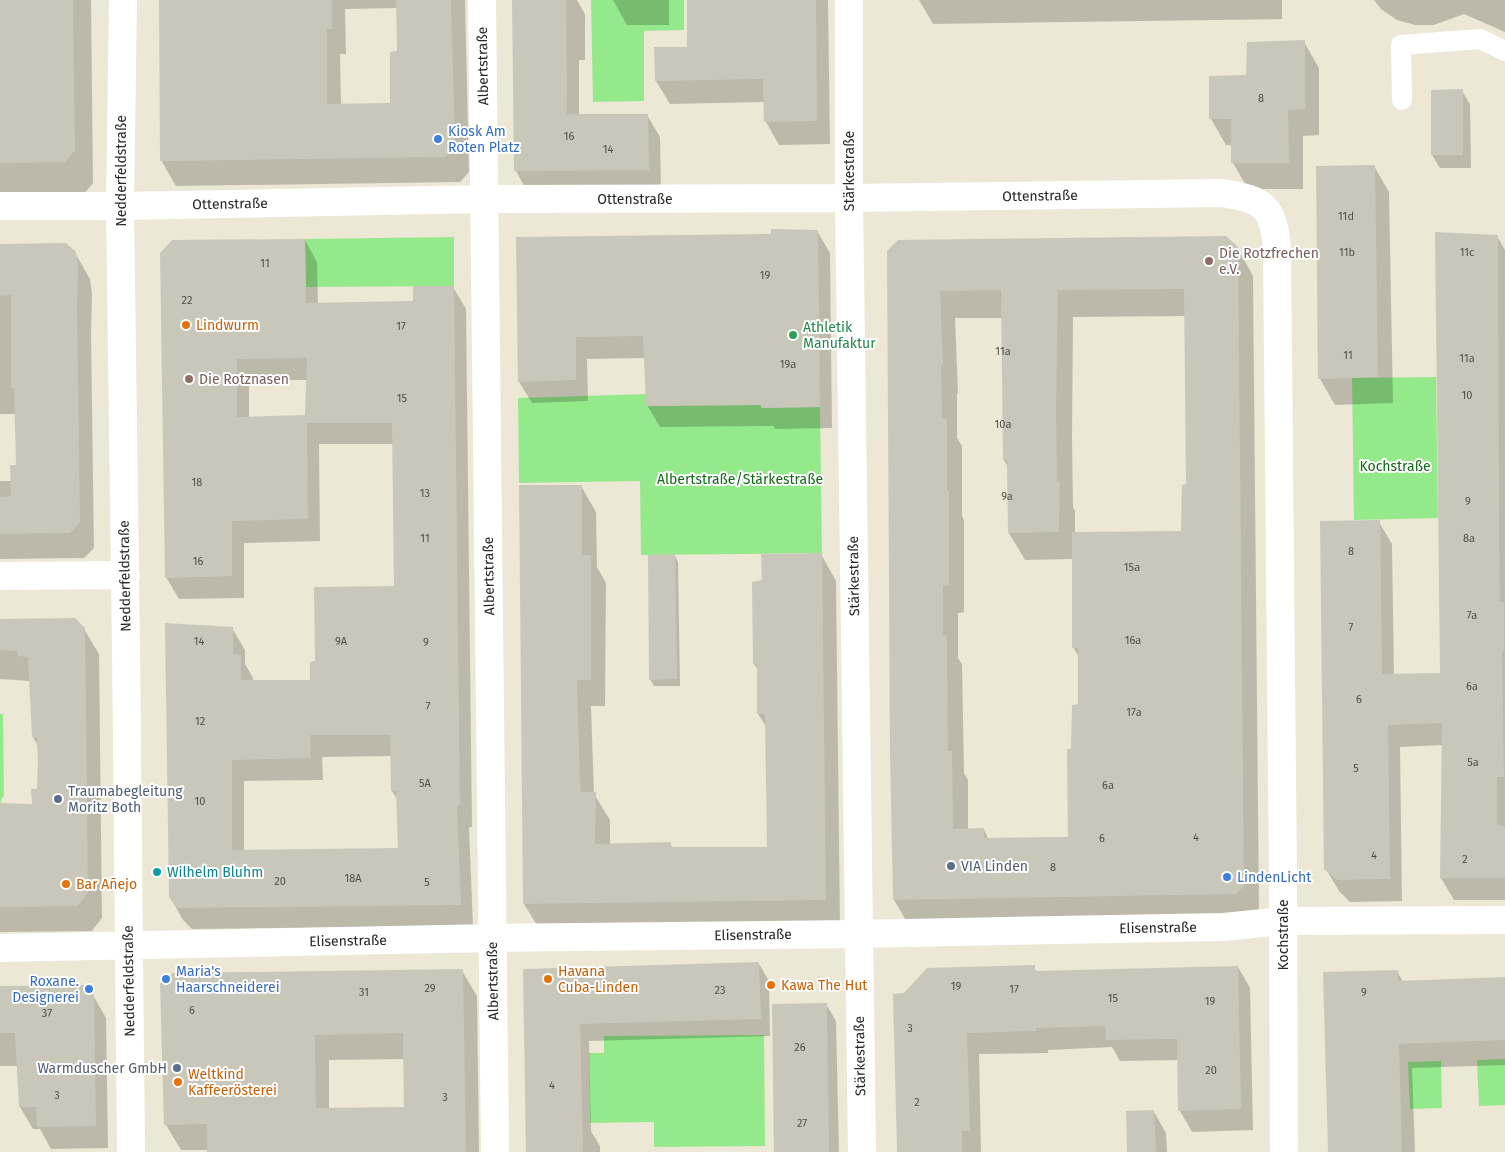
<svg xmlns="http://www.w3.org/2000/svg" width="1505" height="1152" font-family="'Fira Sans',sans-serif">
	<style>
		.green { fill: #94ea8a }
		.shadow { fill: #0003; fill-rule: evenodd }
		.building { fill: #c9c7b9; fill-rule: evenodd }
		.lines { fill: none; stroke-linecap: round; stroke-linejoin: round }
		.lane { stroke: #fff; stroke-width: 20 }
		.street { stroke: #fff; stroke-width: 28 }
		.shop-dot { fill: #3f7fe0; stroke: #fff; stroke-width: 2 }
		.education-dot { fill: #8d6e63; stroke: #fff; stroke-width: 2 }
		.food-dot { fill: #e8710a; stroke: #fff; stroke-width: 2 }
		.leisure-dot { fill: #2e9e5b; stroke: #fff; stroke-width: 2 }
		.service-dot { fill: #5c6f8a; stroke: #fff; stroke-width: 2 }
		.culture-dot { fill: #0f9aa8; stroke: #fff; stroke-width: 2 }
		.labels { text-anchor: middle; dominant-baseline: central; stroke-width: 4; stroke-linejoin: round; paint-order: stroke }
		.number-label { font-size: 11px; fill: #504f4c }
		.street-label { font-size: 14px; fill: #272727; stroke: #fff }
		.shop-label { font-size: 14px; fill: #366cbe; stroke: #fff; text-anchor: start }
		.education-label { font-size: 14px; fill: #785e54; stroke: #fff; text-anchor: start }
		.food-label { font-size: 14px; fill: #c56008; stroke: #fff; text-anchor: start }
		.leisure-label { font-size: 14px; fill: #27864d; stroke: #fff; text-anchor: start }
		.park-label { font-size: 14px; fill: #116914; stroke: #fff }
		.service-label { font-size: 14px; fill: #4e5e75; stroke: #fff; text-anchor: start }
		.culture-label { font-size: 14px; fill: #0d838f; stroke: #fff; text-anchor: start }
	</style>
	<rect width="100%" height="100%" fill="#ece8d5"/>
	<path class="green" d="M 591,0 L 684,0 L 684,30 L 644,31 L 644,101 L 593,102 Z
		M 454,237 L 454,286 L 306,287 L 305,239 Z
		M 1436,377 L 1438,518 L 1354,520 L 1352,378 Z
		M 646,394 L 646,406 L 761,405 L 762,408 L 820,407 L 822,553 L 641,555 L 640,481 L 519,483 L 518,398 Z
		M 0,714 L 3,714 L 4,795 L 0,803 Z
		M 764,1035 L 765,1146 L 654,1147 L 654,1122 L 590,1123 L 589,1053 L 604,1053 L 604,1036 Z
		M 1505,1059 L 1505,1105 L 1479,1106 L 1477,1060 Z
		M 1441,1061 L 1442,1108 L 1410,1109 L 1408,1062 Z"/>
	<path class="shadow" d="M 0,0 L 91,0 L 93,183 L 84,194 L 0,195 Z
		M 161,0 L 465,0 L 469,172 L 460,182 L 176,186 L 161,160 ZM 398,8 L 398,52 L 392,104 L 341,105 L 340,54 L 346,54 L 345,9 Z
		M 513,0 L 577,0 L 585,14 L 585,60 L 579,60 L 579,115 L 647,115 L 660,137 L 661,191 L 528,193 L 516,171 Z
		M 613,0 L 669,0 L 669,25 L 627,25 Z
		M 688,0 L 828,0 L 830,144 L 779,145 L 766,122 L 765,102 L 670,104 L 656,81 L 688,48 Z
		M 919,0 L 1282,0 L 1282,19 L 933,24 Z
		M 1374,0 L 1505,0 L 1505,32 L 1464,14 L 1434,25 L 1415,25 L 1397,20 L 1381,9 Z
		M 1304,42 L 1319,68 L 1319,135 L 1303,136 L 1303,189 L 1248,189 L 1233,163 L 1232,145 L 1226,145 L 1211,119 L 1248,77 Z
		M 1462,91 L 1470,104 L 1471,168 L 1440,168 L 1432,155 Z
		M 1374,166 L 1389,192 L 1393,403 L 1335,405 L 1320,379 Z
		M 817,231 L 830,253 L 832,428 L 775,429 L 773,426 L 660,427 L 647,405 L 645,358 L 587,359 L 588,401 L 532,403 L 519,382 L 518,238 L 773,235 Z
		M 1497,236 L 1505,250 L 1505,900 L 1454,900 L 1441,878 L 1443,745 L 1400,747 L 1402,901 L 1350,902 L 1339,891 L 1326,869 L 1379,522 L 1392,544 L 1394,675 L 1441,674 Z
		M 305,240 L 317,262 L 318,304 L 414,302 L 453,287 L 466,309 L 472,827 L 469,827 L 473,926 L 192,929 L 183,920 L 170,897 L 232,628 L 245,650 L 245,664 L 253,678 L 253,682 L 311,681 L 317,662 L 395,588 L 393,444 L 319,444 L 320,541 L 244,543 L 244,598 L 179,599 L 166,577 L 162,253 ZM 249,380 L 307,380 L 306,416 L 249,418 ZM 391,756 L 392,791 L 398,801 L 400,850 L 244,851 L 244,781 L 323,780 L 322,757 Z
		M 0,245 L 75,253 L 90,279 L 92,294 L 91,334 L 94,548 L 84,558 L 0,559 L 0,481 L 11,481 L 17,466 L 16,414 L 0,414 Z
		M 1237,247 L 1253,276 L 1259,914 L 910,927 L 894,900 L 888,251 ZM 1185,316 L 1187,485 L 1183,532 L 1075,533 L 1075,511 L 1073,507 L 1072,438 L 1073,317 ZM 955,318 L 1003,318 L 1004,460 L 1008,467 L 1009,533 L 1025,560 L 1073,559 L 1073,647 L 1079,657 L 1079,706 L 1072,750 L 1069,839 L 989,840 L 984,830 L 968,830 L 968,780 L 964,773 L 962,664 L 958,658 L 958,613 L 964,612 L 964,520 L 962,516 L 962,446 L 957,438 L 957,393 L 958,393 Z
		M 581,486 L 596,512 L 597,567 L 606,583 L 605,706 L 591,706 L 594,794 L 610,820 L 610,844 L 670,843 L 673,848 L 769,848 L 767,728 L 758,714 L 759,671 L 754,664 L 753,583 L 763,582 L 821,554 L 836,581 L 840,925 L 540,930 L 524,904 L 520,487 Z
		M 675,556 L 678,562 L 680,686 L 654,686 L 650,679 Z
		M 0,621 L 84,629 L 99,654 L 102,918 L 92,931 L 0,932 L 0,804 L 33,806 L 38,790 L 38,746 L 33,737 L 30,681 L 0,679 Z
		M 759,964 L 769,981 L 770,1036 L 589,1041 L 591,1131 L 600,1146 L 600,1152 L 528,1152 L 524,970 Z
		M 1034,967 L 1037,972 L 1238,967 L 1250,988 L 1253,1130 L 1192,1132 L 1180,1111 L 1179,1060 L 1120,1061 L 1112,1047 L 1048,1050 L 1048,1053 L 979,1054 L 981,1152 L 898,1152 L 905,994 Z
		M 462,971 L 477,996 L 479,1152 L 209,1152 L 209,1150 L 181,1150 L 166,1125 L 162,984 ZM 405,1059 L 405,1109 L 329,1109 L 329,1060 Z
		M 1397,971 L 1403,982 L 1505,978 L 1505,1065 L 1412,1068 L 1415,1152 L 1330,1152 Z
		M 0,987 L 93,995 L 106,1018 L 108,1148 L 51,1149 L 40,1129 L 33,1129 L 20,1107 L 18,1066 L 0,1066 Z
		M 826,1004 L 836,1021 L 839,1152 L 775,1152 Z
		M 1154,1112 L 1166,1133 L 1167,1152 L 1129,1152 Z"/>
	<path class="building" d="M 0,0 L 73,0 L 75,150 L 65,162 L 0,163 Z
		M 159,0 L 332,0 L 332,29 L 327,29 L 327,104 L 390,103 L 390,52 L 397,51 L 396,0 L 451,0 L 455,147 L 445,157 L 160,161 Z
		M 512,0 L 566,0 L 567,114 L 648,114 L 649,170 L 514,171 Z
		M 687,0 L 816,0 L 817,121 L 764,122 L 763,79 L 655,81 L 654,47 L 687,47 Z
		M 1305,40 L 1305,109 L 1288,110 L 1289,163 L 1231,163 L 1231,119 L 1209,119 L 1209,76 L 1246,75 L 1247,42 Z
		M 1463,89 L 1463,155 L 1431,155 L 1431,90 Z
		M 1375,165 L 1378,377 L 1318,379 L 1316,166 Z
		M 771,229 L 818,230 L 820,407 L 761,408 L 761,405 L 646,406 L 643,336 L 576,337 L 576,380 L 518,382 L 516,237 L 771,234 Z
		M 1435,232 L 1498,235 L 1499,520 L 1500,602 L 1504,602 L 1504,652 L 1502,652 L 1504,777 L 1497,777 L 1497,824 L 1505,827 L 1505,878 L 1440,878 L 1442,723 L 1388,725 L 1390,879 L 1337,880 L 1324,869 L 1320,521 L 1380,520 L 1382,674 L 1440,673 Z
		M 1226,236 L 1238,247 L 1244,886 L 1236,894 L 893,900 L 890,751 L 887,251 L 898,240 ZM 1184,289 L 1186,484 L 1182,485 L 1181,531 L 1072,532 L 1072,648 L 1078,648 L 1078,704 L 1072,705 L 1071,749 L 1067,749 L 1068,837 L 984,838 L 984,828 L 953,829 L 952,751 L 948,751 L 947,635 L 943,635 L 943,586 L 949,585 L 949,491 L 947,491 L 947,418 L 942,418 L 941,365 L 943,365 L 940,291 L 1001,290 L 1003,460 L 1007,460 L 1008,533 L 1059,532 L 1060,482 L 1057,482 L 1056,409 L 1058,290 Z
		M 305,239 L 306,303 L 413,301 L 413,286 L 454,286 L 460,805 L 457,805 L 461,905 L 178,908 L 169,897 L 165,623 L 233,627 L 233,654 L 241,655 L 241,680 L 310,680 L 310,662 L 315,661 L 314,587 L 394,586 L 392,423 L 307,423 L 308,519 L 232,521 L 232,576 L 165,578 L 160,253 L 172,240 ZM 307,358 L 305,415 L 237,417 L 237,359 ZM 310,735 L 390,735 L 391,791 L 396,791 L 398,848 L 232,850 L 232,760 L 311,758 Z
		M 66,243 L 76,252 L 78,267 L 77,308 L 80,522 L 70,533 L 0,534 L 0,497 L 11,496 L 10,465 L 16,465 L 14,388 L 11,388 L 11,295 L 0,296 L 0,244 Z
		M 519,485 L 582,485 L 582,555 L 591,555 L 591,680 L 577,680 L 580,782 L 581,792 L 596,792 L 595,844 L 671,842 L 671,847 L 767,847 L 765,714 L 757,714 L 757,664 L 753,664 L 752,582 L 762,580 L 761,554 L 822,553 L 826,900 L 523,904 Z
		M 675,554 L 677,679 L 649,680 L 648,555 Z
		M 75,618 L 85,628 L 88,893 L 78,906 L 0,907 L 0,803 L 32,804 L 31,789 L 37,789 L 38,762 L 37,738 L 32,737 L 28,657 L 18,656 L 17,651 L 0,650 L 0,619 Z
		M 759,962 L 761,1019 L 580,1024 L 583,1152 L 526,1152 L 523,969 Z
		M 1035,965 L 1035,971 L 1238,966 L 1241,1109 L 1178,1111 L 1177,1039 L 1106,1040 L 1105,1026 L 1036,1028 L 1036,1031 L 967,1033 L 970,1131 L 962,1131 L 962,1152 L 897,1152 L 893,994 L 904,993 L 927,968 Z
		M 463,969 L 466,1152 L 207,1152 L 207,1124 L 164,1125 L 160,983 L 173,973 ZM 403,1033 L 404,1107 L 316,1108 L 315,1035 Z
		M 1398,970 L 1398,981 L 1505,977 L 1505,1040 L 1399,1044 L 1402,1152 L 1328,1152 L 1323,972 Z
		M 84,985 L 94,994 L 96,1126 L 37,1127 L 36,1107 L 19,1107 L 15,1033 L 0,1033 L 0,986 Z
		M 827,1003 L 829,1152 L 774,1152 L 772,1004 Z
		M 1154,1110 L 1156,1152 L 1127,1152 L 1126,1111 Z"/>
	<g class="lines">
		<path class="lane" d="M 1402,100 L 1401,45 L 1480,39 L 1505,51"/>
		<path class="street" d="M 123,0 L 120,206 L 126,648 L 131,1152
			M 482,0 L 495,1152
			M 849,0 L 849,198 L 862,1152
			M 0,206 L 120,206 L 485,199 L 849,198 L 1223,193 C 1265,200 1274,207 1277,251 L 1283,878 L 1284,1152
			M 0,576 L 126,575
			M 0,948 L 493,938 L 858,934 L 1058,930 L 1224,927 L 1282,921 L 1505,920"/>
	</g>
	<g class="shop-dot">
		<circle cx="438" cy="139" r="5"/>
		<circle cx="1227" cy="877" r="5"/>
		<circle cx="166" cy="979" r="5"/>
		<circle cx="89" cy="989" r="5"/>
	</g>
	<g class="education-dot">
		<circle cx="1209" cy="261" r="5"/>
		<circle cx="189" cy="379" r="5"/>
	</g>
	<g class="food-dot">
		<circle cx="186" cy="325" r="5"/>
		<circle cx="66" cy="884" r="5"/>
		<circle cx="548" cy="979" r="5"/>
		<circle cx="771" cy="985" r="5"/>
		<circle cx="178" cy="1082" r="5"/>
	</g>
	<circle class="leisure-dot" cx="793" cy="335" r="5"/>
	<g class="service-dot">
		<circle cx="58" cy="799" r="5"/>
		<circle cx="951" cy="866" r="5"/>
		<circle cx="177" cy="1068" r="5"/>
	</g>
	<circle class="culture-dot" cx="157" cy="872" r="5"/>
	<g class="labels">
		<g class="number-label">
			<text x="1261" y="98">8</text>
			<text x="569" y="136">16</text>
			<text x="608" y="149">14</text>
			<text x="1346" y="216">11d</text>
			<text x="1347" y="252">11b</text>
			<text x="1467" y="252">11c</text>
			<text x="265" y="263">11</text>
			<text x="765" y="275">19</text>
			<text x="187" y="300">22</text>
			<text x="401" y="326">17</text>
			<text x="1003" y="351">11a</text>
			<text x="1348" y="355">11</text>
			<text x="1467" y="358">11a</text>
			<text x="788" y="364">19a</text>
			<text x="1467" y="395">10</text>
			<text x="402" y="398">15</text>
			<text x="1003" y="424">10a</text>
			<text x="197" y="482">18</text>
			<text x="425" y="493">13</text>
			<text x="1007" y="496">9a</text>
			<text x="1468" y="501">9</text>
			<text x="425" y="538">11</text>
			<text x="1469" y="538">8a</text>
			<text x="1351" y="551">8</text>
			<text x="198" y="561">16</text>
			<text x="1132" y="567">15a</text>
			<text x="1472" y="615">7a</text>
			<text x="1351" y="627">7</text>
			<text x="1133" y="640">16a</text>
			<text x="199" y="641">14</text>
			<text x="341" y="641">9A</text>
			<text x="426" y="642">9</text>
			<text x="1472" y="686">6a</text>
			<text x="1359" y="699">6</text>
			<text x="428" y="706">7</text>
			<text x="1134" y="712">17a</text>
			<text x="200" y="721">12</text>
			<text x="1473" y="762">5a</text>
			<text x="1356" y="768">5</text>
			<text x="425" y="783">5A</text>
			<text x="1108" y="785">6a</text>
			<text x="200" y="801">10</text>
			<text x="1196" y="837">4</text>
			<text x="1102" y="838">6</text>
			<text x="1374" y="855">4</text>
			<text x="1465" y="859">2</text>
			<text x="1053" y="867">8</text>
			<text x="353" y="878">18A</text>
			<text x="280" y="881">20</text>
			<text x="427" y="882">5</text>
			<text x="956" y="986">19</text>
			<text x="430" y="988">29</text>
			<text x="1014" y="989">17</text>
			<text x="720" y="990">23</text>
			<text x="364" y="992">31</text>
			<text x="1364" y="992">9</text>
			<text x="1113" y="998">15</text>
			<text x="1210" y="1001">19</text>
			<text x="192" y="1010">6</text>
			<text x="47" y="1013">37</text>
			<text x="910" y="1028">3</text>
			<text x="800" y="1047">26</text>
			<text x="1211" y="1070">20</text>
			<text x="552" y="1085">4</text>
			<text x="57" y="1095">3</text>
			<text x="445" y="1097">3</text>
			<text x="917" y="1102">2</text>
			<text x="802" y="1123">27</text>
		</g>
		<g class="street-label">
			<text transform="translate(483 66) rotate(-91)">Albertstraße</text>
			<text transform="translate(121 171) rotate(-90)">Nedderfeldstraße</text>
			<text transform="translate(849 171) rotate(-90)">Stärkestraße</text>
			<text transform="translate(1040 196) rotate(-1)">Ottenstraße</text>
			<text x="635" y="199">Ottenstraße</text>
			<text transform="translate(230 204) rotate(-1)">Ottenstraße</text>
			<text transform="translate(125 576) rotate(-91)">Nedderfeldstraße</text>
			<text transform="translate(489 576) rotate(-91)">Albertstraße</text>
			<text transform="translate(854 576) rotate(-91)">Stärkestraße</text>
			<text transform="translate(1158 928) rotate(-1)">Elisenstraße</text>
			<text transform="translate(753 935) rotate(-1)">Elisenstraße</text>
			<text transform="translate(1283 935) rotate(-90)">Kochstraße</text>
			<text transform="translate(348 941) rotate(-1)">Elisenstraße</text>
			<text transform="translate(129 981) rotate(-91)">Nedderfeldstraße</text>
			<text transform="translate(493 981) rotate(-91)">Albertstraße</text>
			<text transform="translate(860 1056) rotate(-91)">Stärkestraße</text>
		</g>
		<g class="shop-label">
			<text x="448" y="131">Kiosk Am<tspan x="448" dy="16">Roten Platz</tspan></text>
			<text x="1237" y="877">LindenLicht</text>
			<text x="176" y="971">Maria's<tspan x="176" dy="16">Haarschneiderei</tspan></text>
			<text x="79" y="981" text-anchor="end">Roxane.<tspan x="79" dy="16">Designerei</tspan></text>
		</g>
		<g class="education-label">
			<text x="1219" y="253">Die Rotzfrechen<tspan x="1219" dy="16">e.V.</tspan></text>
			<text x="199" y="379">Die Rotznasen</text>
		</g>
		<g class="food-label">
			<text x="196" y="325">Lindwurm</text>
			<text x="76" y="884">Bar Añejo</text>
			<text x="558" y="971">Havana<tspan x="558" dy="16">Cuba-Linden</tspan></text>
			<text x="781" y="985">Kawa The Hut</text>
			<text x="188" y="1074">Weltkind<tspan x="188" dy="16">Kaffeerösterei</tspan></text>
		</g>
		<g class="leisure-label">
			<text x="803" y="327">Athletik<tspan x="803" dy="16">Manufaktur</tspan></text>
		</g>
		<g class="park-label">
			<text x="1395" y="466">Kochstraße</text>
			<text x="740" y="479">Albertstraße/Stärkestraße</text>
		</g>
		<g class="service-label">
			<text x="68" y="791">Traumabegleitung<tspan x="68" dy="16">Moritz Both</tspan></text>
			<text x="961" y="866">VIA Linden</text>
			<text x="167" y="1068" text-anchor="end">Warmduscher GmbH</text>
		</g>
		<g class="culture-label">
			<text x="167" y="872">Wilhelm Bluhm</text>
		</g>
	</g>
</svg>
